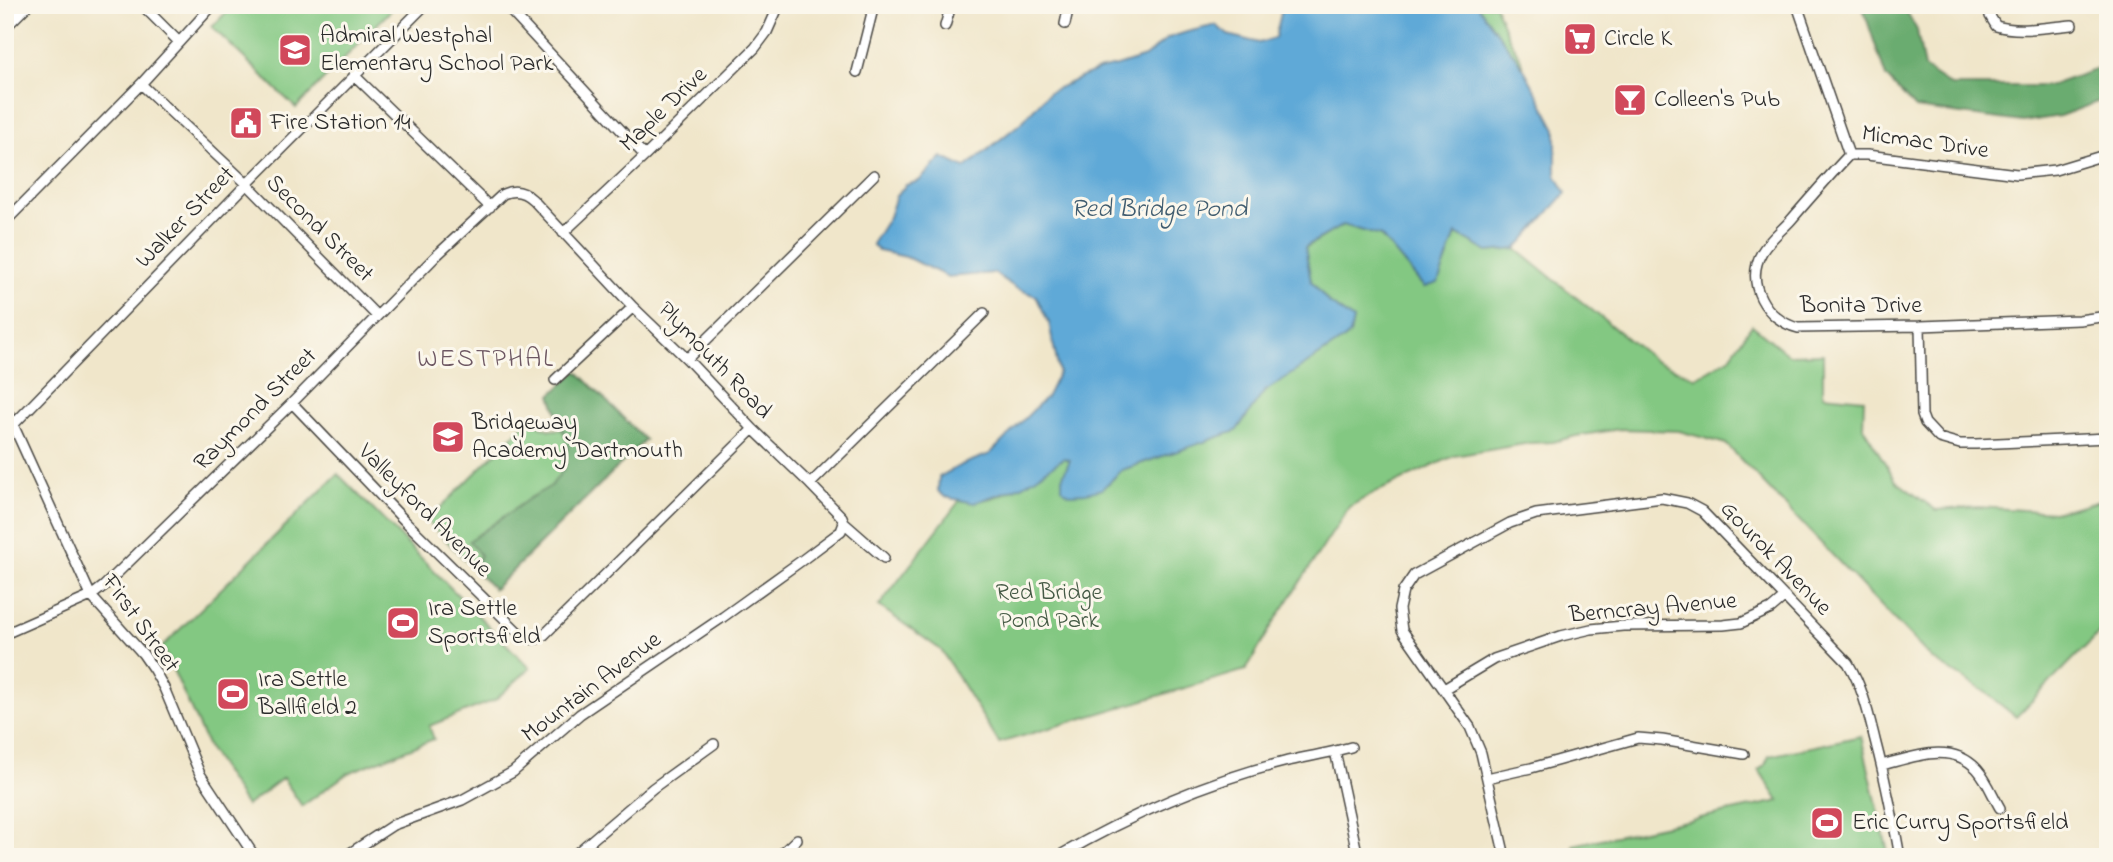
<svg xmlns="http://www.w3.org/2000/svg" width="2113" height="862" font-family="'Indie Flower',sans-serif">
	<style>
		.green { fill: #83c882; stroke: #577a56; stroke-width: 2 }
		.forest { fill: #6aac70; stroke: #4a6c4e; stroke-width: 2 }
		.water { fill: #5fa9d7; stroke: #456a81; stroke-width: 2 }
		.lines { fill: none; stroke-linecap: round; stroke-linejoin: round }
		.street-casing { stroke: #494743; stroke-width: 12 }
		.street { stroke: #fff; stroke-width: 9 }
		.labels { text-anchor: middle; dominant-baseline: central; stroke-width: 6; stroke-linejoin: round; paint-order: stroke }
		.poi-label { font-size: 24px; fill: #2b2b2b; stroke: #fbf7ec; text-anchor: start }
		.street-label { font-size: 24px; fill: #2b2b2b; stroke: #fbf7ec }
		.park-label { font-size: 24px; fill: #455a45; stroke: #fbf7ec }
		.water-label { font-size: 26px; font-style: italic; fill: #405d70; stroke: #fbf7ec }
		.neighbourhood-label { font-size: 26px; letter-spacing: 2px; fill: #6e5863; stroke: #fbf7ec }
	</style>
	<rect width="100%" height="100%" fill="#fbf7ec"/>
	<filter id="ink" filterUnits="userSpaceOnUse"><feTurbulence type="fractalNoise" baseFrequency=".0143" numOctaves="2"/><feDisplacementMap in="SourceGraphic" scale="14" xChannelSelector="R" yChannelSelector="G"/><feConvolveMatrix kernelMatrix="1 2 1 2 8 2 1 2 1" color-interpolation-filters="sRGB"/></filter>
	<filter id="wash" filterUnits="userSpaceOnUse"><feTurbulence type="fractalNoise" baseFrequency=".00686" numOctaves="4" result="noise"/><feDisplacementMap in="SourceGraphic" scale="28" xChannelSelector="R" yChannelSelector="G"/><feGaussianBlur stdDeviation="1.57" result="paint"/><feColorMatrix in="noise" values="0 0 0 0 0 0 0 0 0 0 0 0 0 0 0 0 0 1.4 0 .05"/><feComposite in="paint" operator="in"/></filter>
	<g filter="url(#wash)">
		<rect width="100%" height="100%" fill="#f0e6ca"/>
		<path class="green" d="M 233,5 L 396,5 L 296,108 L 212,27 Z
			M 1477,5 L 1495,5 L 1508,37 L 1519,55 L 1524,69 Z
			M 1343,225 L 1381,236 L 1424,287 L 1438,283 L 1456,234 L 1488,252 L 1516,249 L 1654,360 L 1696,378 L 1729,358 L 1752,325 L 1789,355 L 1823,354 L 1823,395 L 1864,399 L 1863,427 L 1896,481 L 1936,510 L 1978,507 L 2054,512 L 2108,499 L 2108,624 L 2016,717 L 1985,692 L 1932,659 L 1726,444 L 1679,431 L 1620,429 L 1576,436 L 1553,442 L 1530,443 L 1454,456 L 1374,493 L 1349,507 L 1273,624 L 1246,670 L 999,743 L 941,650 L 879,606 L 960,500 C 994,508 1037,476 1064,457 L 1070,460 L 1068,467 L 1102,489 L 1122,470 L 1236,431 L 1264,392 L 1350,335 L 1353,320 L 1328,302 L 1311,281 L 1305,248 Z
			M 532,417 L 540,426 L 551,430 L 564,429 L 645,440 L 494,589 L 427,521 Z
			M 338,474 L 530,668 L 495,700 L 429,726 L 434,739 L 348,773 L 302,806 L 283,778 L 246,806 L 209,749 L 165,652 L 161,648 Z
			M 1861,736 L 1889,857 L 1575,857 L 1573,845 L 1779,801 L 1759,770 L 1765,765 L 1769,756 Z"/>
		<path class="forest" d="M 1862,5 L 1903,5 L 1917,30 L 1924,68 L 1951,86 L 2049,86 L 2108,65 L 2108,98 L 2060,116 L 2023,122 L 1915,108 L 1886,77 Z
			M 577,371 L 645,440 L 494,589 L 474,570 L 480,555 L 469,541 L 530,498 L 551,486 L 565,467 L 568,445 L 551,395 Z"/>
		<path class="water" d="M 1283,5 L 1477,5 L 1524,69 L 1556,129 L 1556,175 L 1566,193 L 1516,249 L 1488,252 L 1456,234 L 1438,283 L 1424,287 L 1381,236 L 1343,225 L 1305,247 L 1311,281 L 1328,302 L 1353,320 L 1350,335 L 1264,392 L 1236,431 L 1122,470 L 1102,489 L 1086,493 L 1070,494 L 1062,489 L 1062,478 L 1070,460 L 1064,458 L 1024,485 L 974,503 L 945,497 L 938,491 L 939,477 L 961,465 L 990,454 L 1047,396 L 1059,372 L 1049,323 L 1036,296 L 1016,288 L 994,273 L 948,277 L 906,257 L 879,251 L 872,244 L 889,217 L 896,196 L 906,185 L 919,181 L 942,157 L 965,168 L 1023,121 L 1049,92 L 1098,70 L 1117,66 L 1145,57 L 1168,38 L 1187,32 L 1216,25 L 1228,35 L 1259,43 L 1275,38 Z"/>
	</g>
	<g filter="url(#ink)">
		<g class="lines">
			<defs>
				<path id="street" d="M 142,5 L 178,41
					M 505,5 L 645,156
					M 1797,5 L 1849,155 L 1867,155 L 2017,174 L 2055,170 L 2108,154
					M 1988,5 L 1990,16 L 1996,26 C 2020,33 2047,27 2072,25
					M 1065,24 L 1069,5
					M 945,26 L 951,5
					M 5,28 L 28,5
					M 857,72 L 874,5
					M 354,75 L 490,207
					M 141,84 L 247,184 L 377,316
					M 1849,155 C 1829,176 1810,198 1791,220 C 1782,230 1769,240 1762,252 C 1744,283 1766,320 1798,328 L 1920,326 L 2079,320 L 2108,316
					M 5,222 L 141,84 L 213,5
					M 563,233 L 645,156 L 755,48 L 767,32 L 779,5
					M 1920,326 L 1922,415 L 1925,423 L 1939,438 L 1960,444 L 1976,444 L 2108,438
					M 687,359 L 874,175
					M 555,380 L 633,307
					M 292,403 L 404,520 L 518,632 C 527,640 535,642 544,635 L 753,429
					M 5,407 L 91,596 L 143,654 L 154,670 L 164,688 L 200,774 L 255,857
					M 5,428 L 13,425 L 247,184 L 425,5
					M 810,484 L 984,313
					M 5,634 L 91,596 L 104,586 L 292,403 L 436,256 L 503,194 C 514,189 524,191 533,200 L 633,307 L 687,359 L 753,429 L 810,484 L 842,517 L 844,523 L 884,558
					M 1444,689 L 1494,659 L 1561,636 L 1591,629 L 1623,626 L 1723,625 L 1741,623 L 1771,609 L 1785,597
					M 1335,751 L 1358,857
					M 1882,765 C 1913,757 1951,741 1977,769 C 1987,780 1993,796 2000,808
					M 1487,778 L 1531,768 L 1638,738 L 1662,740 L 1744,754
					M 344,857 L 393,825 L 462,800 L 513,772 L 580,714 L 723,617 L 801,561 L 841,531 L 844,523
					M 572,857 L 653,788 L 714,744
					M 778,857 L 797,839
					M 1057,857 C 1128,816 1204,782 1284,762 C 1306,757 1329,753 1351,747
					M 1505,857 L 1481,753 L 1470,727 L 1402,630 L 1399,609 L 1403,591 L 1414,575 L 1510,523 L 1536,514 L 1662,498 L 1687,503 L 1702,511 L 1848,663 C 1863,688 1868,712 1875,740 C 1885,778 1893,818 1900,857"/>
			</defs>
			<use href="#street" class="street-casing"/>
			<use href="#street" class="street"/>
		</g>
	</g>
	<defs>
		<symbol id="supermarket-square" viewBox="-11 -11 22 22"><rect x="-9" y="-9" width="18" height="18" rx="4" fill="#d1495b" stroke="#fbf7ec"/><path d="M-6-5.5h2.5l.6 2H6L4.5 2H-2.5L-4.4-4H-6ZM-1.5 3.2a1.3 1.3 0 1 0 .1 0ZM3 3.2a1.3 1.3 0 1 0 .1 0Z" fill="#fff"/></symbol>
		<symbol id="school-square" viewBox="-11 -11 22 22"><rect x="-9" y="-9" width="18" height="18" rx="4" fill="#d1495b" stroke="#fbf7ec"/><path d="M0-5L7-2L0 1L-7-2ZM-4 1L0 2.5L4 1V4Q0 6-4 4Z" fill="#fff"/></symbol>
		<symbol id="bar-square" viewBox="-11 -11 22 22"><rect x="-9" y="-9" width="18" height="18" rx="4" fill="#d1495b" stroke="#fbf7ec"/><path d="M-6-5H6L.8 .8V4.5H3.5V6h-7V4.5H-.8V.8Z" fill="#fff"/></symbol>
		<symbol id="civic-square" viewBox="-11 -11 22 22"><rect x="-9" y="-9" width="18" height="18" rx="4" fill="#d1495b" stroke="#fbf7ec"/><path d="M-.6-6.5H3V-4.5H.6V-3L4-1V1h2V6H-6V1h2V-1L-.6-3ZM-1.2 2.5V6h2.4V2.5Z" fill="#fff"/></symbol>
		<symbol id="stadium-square" viewBox="-11 -11 22 22"><rect x="-9" y="-9" width="18" height="18" rx="4" fill="#d1495b" stroke="#fbf7ec"/><path d="M0-5a6.5 5 0 1 0 0 10a6.5 5 0 1 0 0-10ZM-3.5-1.8h7v3.6h-7Z" fill="#fff"/></symbol>
	</defs>
	<g fill-rule="evenodd">
		<use href="#supermarket-square" x="1561" y="20" width="38" height="38"/>
		<use href="#school-square" x="276" y="31" width="38" height="38"/>
		<use href="#bar-square" x="1611" y="81" width="38" height="38"/>
		<use href="#civic-square" x="227" y="104" width="38" height="38"/>
		<use href="#school-square" x="429" y="418" width="38" height="38"/>
		<use href="#stadium-square" x="384" y="604" width="38" height="38"/>
		<use href="#stadium-square" x="214" y="675" width="38" height="38"/>
		<use href="#stadium-square" x="1808" y="804" width="38" height="38"/>
	</g>
	<g class="labels">
		<g class="poi-label">
			<text x="320" y="36">Admiral Westphal<tspan x="320" dy="28">Elementary School Park</tspan></text>
			<text x="1604" y="39">Circle K</text>
			<text x="1654" y="100">Colleen's Pub</text>
			<text x="270" y="123">Fire Station 14</text>
			<text x="472" y="423">Bridgeway<tspan x="472" dy="28">Academy Dartmouth</tspan></text>
			<text x="428" y="609">Ira Settle<tspan x="428" dy="28">Sportsfield</tspan></text>
			<text x="258" y="680">Ira Settle<tspan x="258" dy="28">Ballfield 2</tspan></text>
			<text x="1852" y="823">Eric Curry Sportsfield</text>
		</g>
		<g class="street-label">
			<text transform="translate(664 110) rotate(-44)">Maple Drive</text>
			<text transform="translate(1925 143) rotate(8)">Micmac Drive</text>
			<text transform="translate(186 218) rotate(-46)">Walker Street</text>
			<text transform="translate(319 229) rotate(45)">Second Street</text>
			<text x="1861" y="306">Bonita Drive</text>
			<text transform="translate(714 361) rotate(46)">Plymouth Road</text>
			<text transform="translate(256 410) rotate(-45)">Raymond Street</text>
			<text transform="translate(424 511) rotate(45)">Valleyford Avenue</text>
			<text transform="translate(1775 559) rotate(46)">Gourok Avenue</text>
			<text transform="translate(1653 609) rotate(-5)">Berncray Avenue</text>
			<text transform="translate(140 624) rotate(54)">First Street</text>
			<text transform="translate(592 688) rotate(-37)">Mountain Avenue</text>
		</g>
		<g class="park-label">
			<text x="1049" y="593">Red Bridge<tspan x="1049" dy="28">Pond Park</tspan></text>
		</g>
		<g class="water-label">
			<text x="1159" y="210">Red Bridge Pond</text>
		</g>
		<g class="neighbourhood-label">
			<text x="486" y="360">WESTPHAL</text>
		</g>
	</g>
	<rect width="2113" height="862" fill="none" stroke="#fbf7ec" stroke-width="28"/>
</svg>
